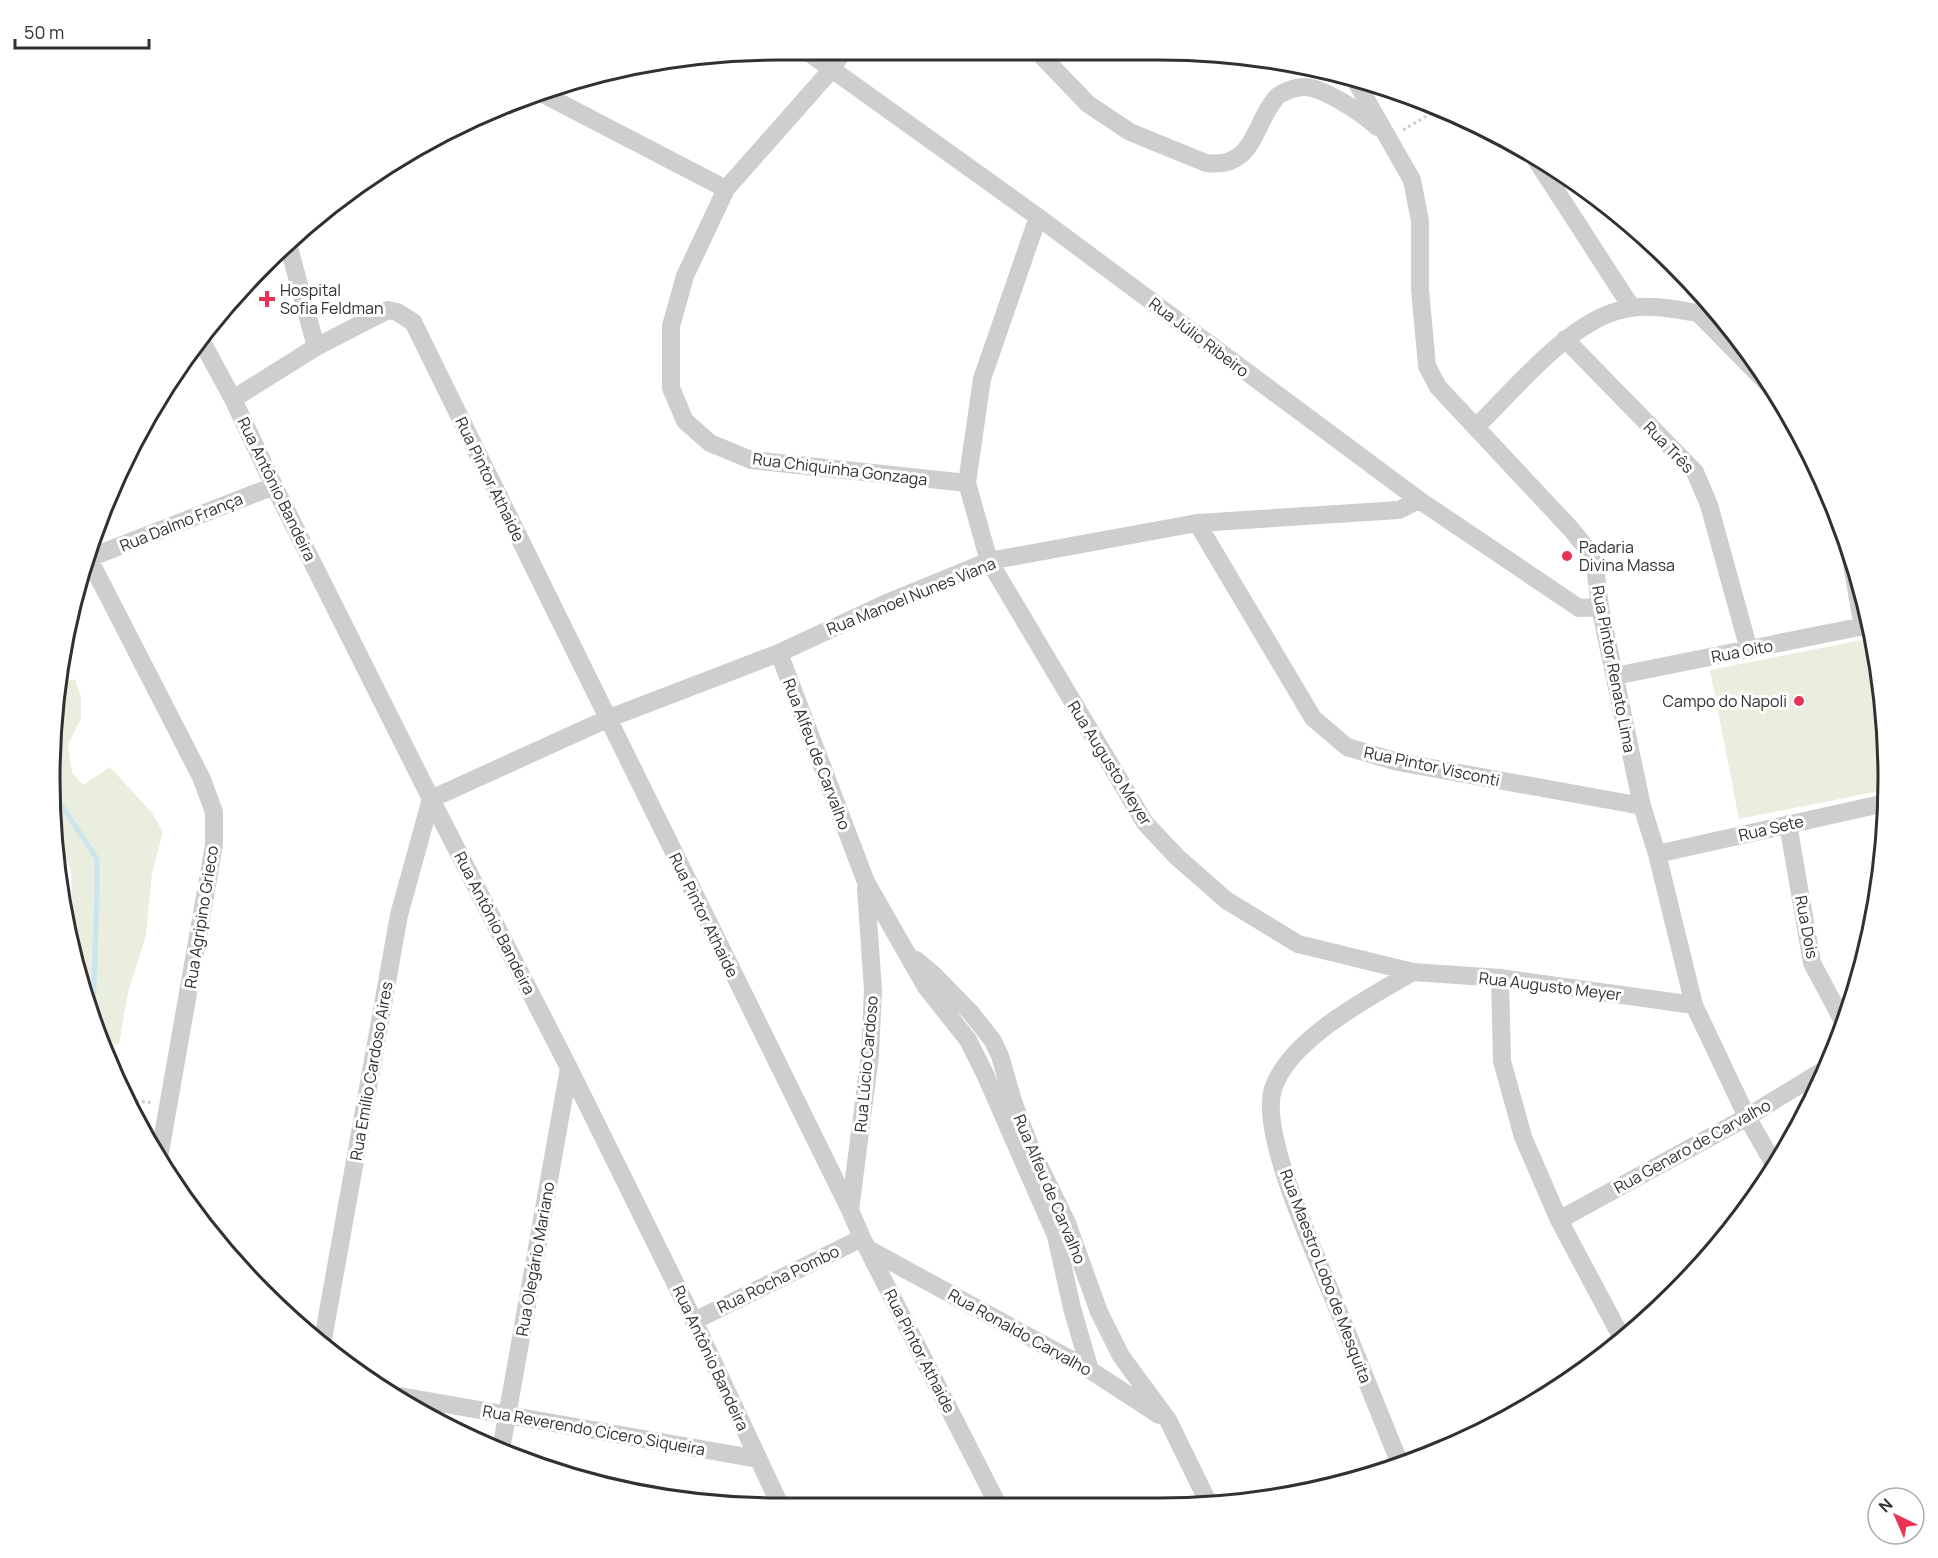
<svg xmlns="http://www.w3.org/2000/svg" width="1938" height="1558" font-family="Manrope,sans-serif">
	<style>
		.green { fill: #e9eedf }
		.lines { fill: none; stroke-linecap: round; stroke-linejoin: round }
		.stream { stroke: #cbe4ee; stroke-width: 5 }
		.path { stroke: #cecece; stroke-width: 3; stroke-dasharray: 3 3; stroke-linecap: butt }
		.minor { stroke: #cecece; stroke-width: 18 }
		.poi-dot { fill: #e93256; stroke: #fff; stroke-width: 2 }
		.labels { text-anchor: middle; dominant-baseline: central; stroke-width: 6; stroke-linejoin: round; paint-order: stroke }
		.poi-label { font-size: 16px; fill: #313131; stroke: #fff; text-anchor: start }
		.street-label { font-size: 16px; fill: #313131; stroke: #fff }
		.rim { fill: none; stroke: #313131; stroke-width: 3 }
	</style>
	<rect width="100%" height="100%" fill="#fff"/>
	<path class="green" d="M 1872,638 L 1887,731 L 1885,790 L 1739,819 L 1710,670 Z
		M 75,679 L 81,697 L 81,718 L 68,745 L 72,773 L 83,785 L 110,767 L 152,813 L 163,832 L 152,873 L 146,935 L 128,992 L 119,1044 L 103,1043 L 74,967 L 71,868 L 58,846 L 50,779 L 62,683 Z"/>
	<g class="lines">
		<path class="stream" d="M 51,789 L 97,859 L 97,893 L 93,1017"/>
		<path class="path" d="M 1403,130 L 1442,107
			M 124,1099 L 152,1103"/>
		<path class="minor" d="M 805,50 L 1038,217 L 1419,500 L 1579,608 L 1600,607
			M 844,50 L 832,69 L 726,189 L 685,276 L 671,326 L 671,388 L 685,421 L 710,443 L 751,460 L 967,483
			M 1036,50 L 1088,104 L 1130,132 L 1206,163 C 1254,169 1253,126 1275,99 C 1280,92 1296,87 1304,87 C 1323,87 1364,114 1377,127
			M 1355,80 L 1412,180 L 1420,221 L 1420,290 L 1427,366 L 1438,387 L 1570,528 L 1589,551 L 1596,574 L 1600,607 L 1642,806 L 1657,854 L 1694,1005 L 1747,1117 L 1775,1166
			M 543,94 L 726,189
			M 1531,152 L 1632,308
			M 1038,217 L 982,379 L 967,483 L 989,561 L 1145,823 L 1177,857 L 1226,900 L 1298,944 L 1413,972 L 1500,978 L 1694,1005
			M 288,244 L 316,347
			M 1698,313 L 1768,384
			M 1565,339 L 1695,472 L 1709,505 L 1749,650
			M 202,342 L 233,399 L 274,486 L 431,799 L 569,1068 L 694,1321 L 781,1507
			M 233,399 L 316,347 L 388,310 L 397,312 L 413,322 L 850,1210 L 862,1238 L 999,1507
			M 1476,427 C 1514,390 1569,322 1621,310 C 1646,303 1673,309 1698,313
			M 1197,523 L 1313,718 L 1347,747 L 1398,762 L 1642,806
			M 1850,554 L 1863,627
			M 88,557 L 201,777 L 214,812 L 214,845 L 159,1158
			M 89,558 L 274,486
			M 779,653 L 866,882 L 926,987 L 968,1040 L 985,1074 L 1056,1236 L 1072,1308 L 1090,1370
			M 1615,676 L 1869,625
			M 431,799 L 607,719 L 779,653 L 889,602 L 989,561 L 1197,523 L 1399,510 L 1419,500
			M 1788,824 L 1812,963 L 1845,1025
			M 1657,854 L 1885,803
			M 916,960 L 934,975 L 971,1013 L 993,1041 L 1000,1056 L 1014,1104 L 1031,1149 L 1067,1223 L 1099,1312 L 1121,1356 L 1168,1420 L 1210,1506
			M 1500,978 L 1502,1061 L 1523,1137 L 1559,1220 L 1623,1340
			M 850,1210 L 870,1055 L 873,990 L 866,889
			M 1559,1220 L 1747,1117 L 1824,1070
			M 868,1249 L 1090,1370 L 1159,1415
			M 694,1321 L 862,1238
			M 322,1345 L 399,915 L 431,799
			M 394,1395 L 758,1459
			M 501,1450 L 569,1068
			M 1400,1464 C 1378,1409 1356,1354 1334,1300 C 1316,1254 1259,1134 1273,1089 C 1289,1039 1370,997 1413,972"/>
	</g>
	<g class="poi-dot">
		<path d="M264 290h6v6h6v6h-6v6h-6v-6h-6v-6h6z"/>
		<circle cx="1567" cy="556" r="6"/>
		<circle cx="1799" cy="701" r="6"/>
	</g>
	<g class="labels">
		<g class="poi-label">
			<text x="280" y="290">Hospital<tspan x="280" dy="18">Sofia Feldman</tspan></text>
			<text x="1579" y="547">Padaria<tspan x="1579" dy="18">Divina Massa</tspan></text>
			<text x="1787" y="701" text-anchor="end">Campo do Napoli</text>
		</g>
		<g class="street-label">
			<text transform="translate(1199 337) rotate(37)">Rua Júlio Ribeiro</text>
			<text transform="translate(1669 447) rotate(46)">Rua Três</text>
			<text transform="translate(840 469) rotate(7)">Rua Chiquinha Gonzaga</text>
			<text transform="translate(490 479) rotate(64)">Rua Pintor Athaide</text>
			<text transform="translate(277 489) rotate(64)">Rua Antônio Bandeira</text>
			<text transform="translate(181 522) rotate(-22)">Rua Dalmo França</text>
			<text transform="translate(911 596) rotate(-22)">Rua Manoel Nunes Viana</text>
			<text transform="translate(1742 651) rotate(-11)">Rua Oito</text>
			<text transform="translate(1614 669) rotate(79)">Rua Pintor Renato Lima</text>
			<text transform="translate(817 754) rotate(69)">Rua Alfeu de Carvalho</text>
			<text transform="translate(1110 763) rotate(58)">Rua Augusto Meyer</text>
			<text transform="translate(1432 766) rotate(12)">Rua Pintor Visconti</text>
			<text transform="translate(1771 828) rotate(-13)">Rua Sete</text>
			<text transform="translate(704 915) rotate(64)">Rua Pintor Athaide</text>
			<text transform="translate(201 917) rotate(-81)">Rua Agripino Grieco</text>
			<text transform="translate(495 923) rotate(63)">Rua Antônio Bandeira</text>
			<text transform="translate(1807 927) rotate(79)">Rua Dois</text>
			<text transform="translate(1550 986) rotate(7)">Rua Augusto Meyer</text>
			<text transform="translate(866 1064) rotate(-85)">Rua Lúcio Cardoso</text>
			<text transform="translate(371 1071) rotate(-80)">Rua Emílio Cardoso Aires</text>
			<text transform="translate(1692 1146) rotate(-29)">Rua Genaro de Carvalho</text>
			<text transform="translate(1050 1189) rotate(67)">Rua Alfeu de Carvalho</text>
			<text transform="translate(535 1259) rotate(-80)">Rua Olegário Mariano</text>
			<text transform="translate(1326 1276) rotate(69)">Rua Maestro Lobo de Mesquita</text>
			<text transform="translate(778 1279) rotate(-26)">Rua Rocha Pombo</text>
			<text transform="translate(1020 1332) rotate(29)">Rua Ronaldo Carvalho</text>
			<text transform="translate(920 1351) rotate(63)">Rua Pintor Athaide</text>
			<text transform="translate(711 1358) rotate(65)">Rua Antônio Bandeira</text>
			<text transform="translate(594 1430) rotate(10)">Rua Reverendo Cícero Siqueira</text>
		</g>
	</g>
	<path d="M0 0H1938V1558H0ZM779 60H1159A719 719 0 0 1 1878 779V779A719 719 0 0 1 1159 1498H779A719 719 0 0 1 60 779V779A719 719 0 0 1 779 60Z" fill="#fff" fill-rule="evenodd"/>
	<path class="rim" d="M779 60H1159A719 719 0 0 1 1878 779V779A719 719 0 0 1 1159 1498H779A719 719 0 0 1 60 779V779A719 719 0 0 1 779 60Z"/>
	<g transform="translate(1896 1516) rotate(316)"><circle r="28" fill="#ffffff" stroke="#adadad" stroke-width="1.5"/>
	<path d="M0-4.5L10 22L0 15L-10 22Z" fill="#e93256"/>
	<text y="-9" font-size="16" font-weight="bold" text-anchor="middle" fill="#313131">N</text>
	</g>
	<path d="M15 39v9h134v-9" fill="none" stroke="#313131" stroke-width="3"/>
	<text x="24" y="39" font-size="18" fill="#313131" stroke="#ffffff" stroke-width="4.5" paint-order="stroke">50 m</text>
</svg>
